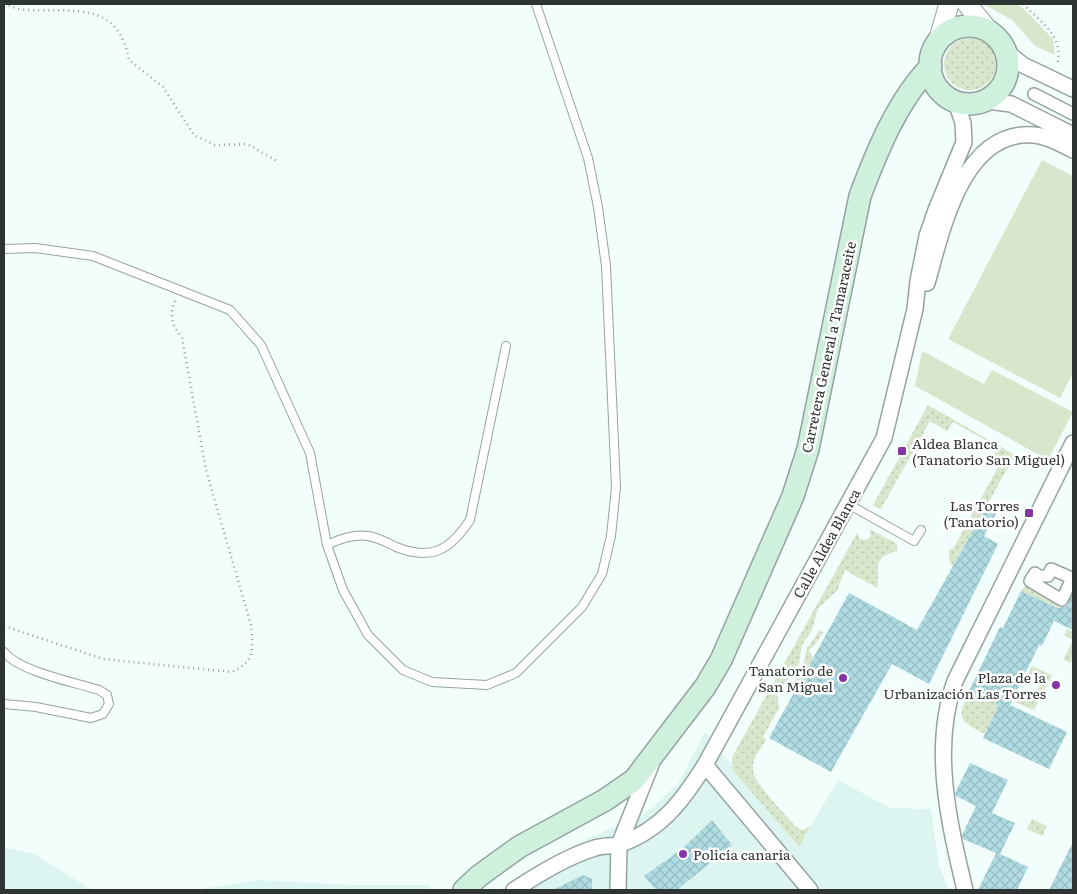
<svg xmlns="http://www.w3.org/2000/svg" width="1077" height="894" font-family="Literata,serif">
	<style>
		.built { fill: #ddf5f0 }
		.green { fill: #d8e6cc }
		.garden { fill: url(#garden-dots) }
		.building { fill: url(#building-cross-hatch) }
		.lines { fill: none; stroke-linecap: round; stroke-linejoin: round }
		.service-casing { stroke: #95a3a0; stroke-width: 10 }
		.pedestrian-casing { stroke: #95a3a0; stroke-width: 14 }
		.minor-casing { stroke: #95a3a0; stroke-width: 18 }
		.tertiary-casing { stroke: #95a3a0; stroke-width: 21 }
		.secondary-casing { stroke: #95a3a0; stroke-width: 24 }
		.path { stroke: #939c9a; stroke-width: 2.5; stroke-dasharray: 1 4; stroke-linecap: butt }
		.service { stroke: #fff; stroke-width: 8 }
		.pedestrian { stroke: #fff; stroke-width: 11 }
		.minor { stroke: #fff; stroke-width: 15 }
		.tertiary { stroke: #fff; stroke-width: 19 }
		.secondary { stroke: #cef0dd; stroke-width: 21 }
		.poi-dot { fill: #8434a4; stroke: #fff; stroke-width: 2 }
		.labels { text-anchor: middle; dominant-baseline: central; stroke-width: 5; stroke-linejoin: round; paint-order: stroke }
		.street-label { font-size: 14px; fill: #2e3433; stroke: #fff }
		.poi-label { font-size: 14px; fill: #2e3433; stroke: #fff; text-anchor: end }
	</style>
	<defs>
		<pattern id="garden-dots" width="8" height="8" patternUnits="userSpaceOnUse" patternTransform="scale(1.25)"><rect width="8" height="8" fill="#d8e6cc"/><path d="M2 2h.1M6 6h.1" fill="none" stroke="#bac6b0" stroke-width="1.8" stroke-linecap="round"/></pattern>
		<pattern id="building-cross-hatch" width="8" height="8" patternUnits="userSpaceOnUse" patternTransform="scale(1.25)"><rect width="8" height="8" fill="#afdbe2"/><path d="M0 0l8 8M0 8l8-8" fill="none" stroke="#97bdc2"/></pattern>
	</defs>
	<rect width="100%" height="100%" fill="#f2fefc"/>
	<path class="built" d="M 705,732 L 798,847 L 838,780 L 890,808 L 931,809 L 939,866 L 949,890 L 500,890 L 573,845 L 644,814 L 678,784 Z
		M 4,847 L 34,854 L 92,890 L 4,890 Z
		M 258,880 L 353,885 L 431,885 L 428,890 L 196,890 Z"/>
	<path class="green" d="M 983,4 L 1016,4 L 1023,8 L 1053,39 L 1055,55 L 1035,46 L 1012,20 Z
		M 1042,160 L 1073,176 L 1073,373 L 1060,398 L 948,339 Z
		M 922,351 L 984,384 L 992,370 L 1073,412 L 1048,460 L 915,386 Z"/>
	<path class="garden" d="M944 64a26 26 0 1 1 52 0a26 26 0 1 1-52 0Z
		M 928,405 L 1015,455 L 953,566 L 949,560 L 949,549 L 953,549 L 1001,462 L 993,457 L 998,447 L 953,422 L 947,431 L 930,421 L 881,509 L 873,505 Z
		M 870,529 L 897,544 L 897,551 C 869,558 881,573 877,588 L 845,570 L 837,591 L 818,608 L 812,630 L 802,645 L 799,664 L 792,675 L 779,689 L 777,694 L 779,708 L 763,737 L 766,740 C 761,748 752,759 753,769 C 753,783 785,814 795,826 L 802,830 L 810,827 L 799,847 L 733,770 L 732,757 L 857,533 L 860,539 L 867,540 L 871,536 Z
		M 1027,583 L 1062,600 L 1057,608 L 1021,591 Z
		M 1067,629 L 1073,632 L 1073,657 L 1071,663 L 1063,660 L 1073,640 L 1064,635 Z
		M 820,630 L 823,632 L 815,645 L 809,650 L 813,658 L 795,690 L 784,691 L 801,674 L 807,648 Z
		M 1032,666 L 1052,675 L 1034,710 L 1015,702 L 1019,695 L 1032,701 L 1043,679 L 1028,673 Z
		M 969,691 L 999,705 L 985,734 C 958,721 957,718 969,691 Z
		M 1032,819 L 1047,826 L 1042,836 L 1027,829 Z"/>
	<path class="building" d="M 988,504 L 998,510 L 984,536 L 998,544 L 929,684 L 892,664 L 831,772 L 769,738 L 849,593 L 917,630 Z
		M 1021,591 L 1057,608 L 1067,606 L 1073,593 L 1073,630 L 1054,621 L 1042,646 L 1039,645 L 1010,705 L 1067,732 L 1049,769 L 983,738 L 999,705 L 969,691 L 1000,627 L 1003,628 Z
		M 970,763 L 1008,780 L 992,813 L 1015,823 L 1000,854 L 1028,867 L 1017,890 L 978,890 L 996,853 L 963,839 L 962,835 L 976,806 L 956,796 L 955,793 Z
		M 712,820 L 732,845 L 677,890 L 656,890 L 644,876 L 682,849 Z
		M 1073,842 L 1073,890 L 1049,890 Z
		M 583,875 L 592,879 L 592,890 L 553,890 Z"/>
	<g class="lines">
		<defs>
			<path id="service" d="M 4,249 L 35,248 L 93,256 L 230,310 L 261,345 L 310,453 L 327,545 L 343,590 L 368,635 L 403,670 L 432,682 L 487,685 L 516,673 L 582,607 L 602,574 L 611,536 L 616,487 L 606,266 L 598,207 L 588,158 L 536,4
				M 848,504 L 914,541 L 921,530
				M 327,545 C 340,539 353,534 368,536 C 377,537 388,543 396,547 C 432,561 450,550 470,520 L 506,346
				M 4,652 C 20,672 74,682 99,690 L 107,695 L 109,704 L 103,714 L 91,718 L 36,707 L 4,704"/>
			<path id="pedestrian" d="M 1034,94 L 1073,114
				M 1051,569 L 1072,578 L 1062,600 L 1030,581 L 1035,573 L 1039,576 L 1048,576 Z"/>
			<path id="minor" d="M 1005,51 L 1023,65 L 1073,89
				M 987,101 L 1011,104 L 1073,135
				M 927,283 C 942,231 962,129 1034,135 C 1048,136 1061,144 1073,150
				M 705,765 L 810,890
				M 514,890 C 539,874 566,857 595,848 C 603,845 613,847 621,844 C 662,829 683,800 705,765 L 884,438 L 915,309 L 918,281 L 927,236 L 936,210 L 964,142 L 963,123 L 956,102
				M 618,890 L 619,845 L 651,765
				M 965,890 C 949,823 931,748 955,681 L 1073,443"/>
			<path id="tertiary" d="M 967,4 L 989,31
				M 938,42 L 949,4"/>
			<path id="secondary" d="M930 65a39 39 0 1 1 78 0a39 39 0 1 1-78 0Z
				M 464,890 L 479,876 L 519,847 L 605,800 L 634,780 L 705,687 L 721,660 L 793,496 L 808,449 L 860,196 C 877,151 897,101 931,66"/>
		</defs>
		<use href="#service" class="service-casing"/>
		<use href="#pedestrian" class="pedestrian-casing"/>
		<use href="#minor" class="minor-casing"/>
		<use href="#tertiary" class="tertiary-casing"/>
		<use href="#secondary" class="secondary-casing"/>
		<path class="path" d="M 4,4 C 11,6 19,10 26,10 C 72,12 118,0 129,60 L 163,87 L 194,135 L 215,145 L 247,144 L 277,161
			M 1023,4 C 1041,22 1065,37 1057,65
			M 4,626 L 103,659 L 232,672 C 256,660 253,650 251,625 L 206,470 L 182,338 C 172,325 168,315 176,299"/>
		<use href="#service" class="service"/>
		<use href="#pedestrian" class="pedestrian"/>
		<use href="#minor" class="minor"/>
		<use href="#tertiary" class="tertiary"/>
		<use href="#secondary" class="secondary"/>
	</g>
	<g class="poi-dot">
		<rect x="897" y="446" width="10" height="10" rx="2.5"/>
		<rect x="1024" y="508" width="10" height="10" rx="2.5"/>
		<circle cx="843" cy="678" r="5"/>
		<circle cx="1056" cy="685" r="5"/>
		<circle cx="683" cy="854" r="5"/>
	</g>
	<g class="labels">
		<g class="street-label">
			<text transform="translate(828 347) rotate(-78)">Carretera General a Tamaraceite</text>
			<text transform="translate(826 543) rotate(-61)">Calle Aldea Blanca</text>
		</g>
		<g class="poi-label">
			<text x="912" y="443" text-anchor="start">Aldea Blanca<tspan x="912" dy="16">(Tanatorio San Miguel)</tspan></text>
			<text x="1019" y="505">Las Torres<tspan x="1019" dy="16">(Tanatorio)</tspan></text>
			<text x="833" y="670">Tanatorio de<tspan x="833" dy="16">San Miguel</tspan></text>
			<text x="1046" y="677">Plaza de la<tspan x="1046" dy="16">Urbanización Las Torres</tspan></text>
			<text x="693" y="854" text-anchor="start">Policía canaria</text>
		</g>
	</g>
	<rect width="1077" height="894" fill="none" stroke="#2e3433" stroke-width="10"/>
</svg>
